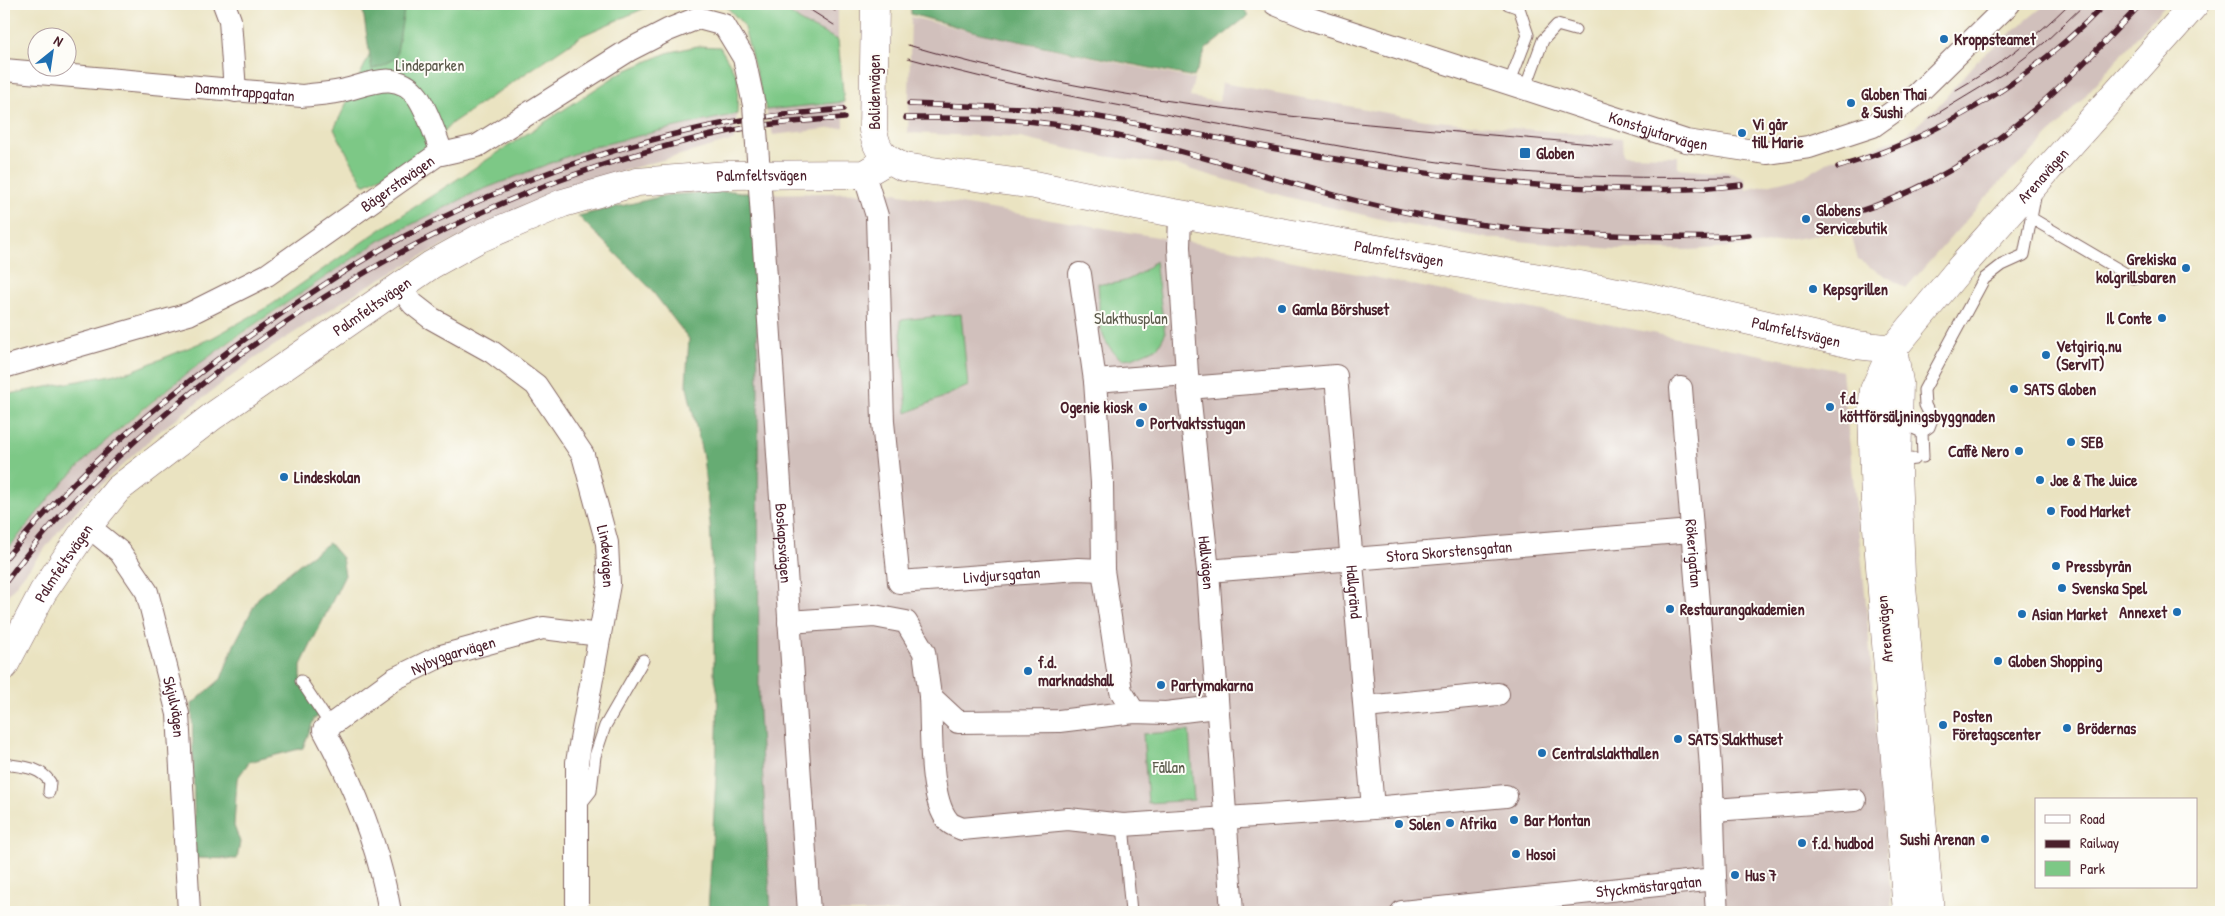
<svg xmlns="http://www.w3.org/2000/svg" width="2225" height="916" font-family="'Patrick Hand',sans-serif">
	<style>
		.industrial { fill: #d1c0bc }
		.green { fill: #7dc886; stroke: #647458 }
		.forest { fill: #66ac73; stroke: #58664f }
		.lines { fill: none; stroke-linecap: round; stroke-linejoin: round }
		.service-casing { stroke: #826460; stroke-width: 13 }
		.minor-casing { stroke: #826460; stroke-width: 24 }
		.tertiary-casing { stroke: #826460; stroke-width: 29 }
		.secondary-casing { stroke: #826460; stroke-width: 29 }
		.service { stroke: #fff; stroke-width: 11 }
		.minor { stroke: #fff; stroke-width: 22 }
		.tertiary { stroke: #fff; stroke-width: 28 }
		.secondary { stroke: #fff; stroke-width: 28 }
		.tram { stroke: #4a1f2b; stroke-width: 1 }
		.rail-casing { stroke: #4a1f2b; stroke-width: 5.5 }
		.rail { stroke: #fdfcf7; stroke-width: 4; stroke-dasharray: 11; stroke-linecap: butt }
		.minor-bridge-casing { stroke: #826460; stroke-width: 24; stroke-linecap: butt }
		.minor-bridge { stroke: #fff; stroke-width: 22 }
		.poi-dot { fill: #1f6fb2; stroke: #fdfcf7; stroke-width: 2 }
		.labels { text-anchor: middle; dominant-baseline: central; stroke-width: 4; stroke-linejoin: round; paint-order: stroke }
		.poi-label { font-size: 16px; font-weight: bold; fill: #4a1f2b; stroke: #fdfcf7; text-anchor: start }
		.park-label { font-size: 16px; fill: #5c5a4b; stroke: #fdfcf7 }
		.street-label { font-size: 16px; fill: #4a1f2b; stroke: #fdfcf7 }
	</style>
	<rect width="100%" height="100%" fill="#fdfcf7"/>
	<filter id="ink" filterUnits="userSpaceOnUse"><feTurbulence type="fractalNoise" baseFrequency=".02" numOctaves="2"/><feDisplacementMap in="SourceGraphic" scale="10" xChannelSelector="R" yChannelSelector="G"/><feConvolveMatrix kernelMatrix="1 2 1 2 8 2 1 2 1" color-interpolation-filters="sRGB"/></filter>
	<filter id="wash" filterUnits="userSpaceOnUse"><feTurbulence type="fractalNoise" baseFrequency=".0096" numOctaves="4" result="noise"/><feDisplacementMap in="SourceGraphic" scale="20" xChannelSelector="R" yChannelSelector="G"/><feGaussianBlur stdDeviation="1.12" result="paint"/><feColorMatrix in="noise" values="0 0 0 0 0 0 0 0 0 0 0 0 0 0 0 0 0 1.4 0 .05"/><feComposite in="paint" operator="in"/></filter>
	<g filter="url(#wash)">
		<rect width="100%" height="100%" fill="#eae3c1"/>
		<path class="industrial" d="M 778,4 L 838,4 L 838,40 L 803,23 Z
			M 2046,4 L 2166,4 L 2069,114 L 2031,154 L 2001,181 L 1906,288 L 1858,260 L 1850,230 L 1757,245 L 1691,250 L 1615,249 L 1550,244 L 1487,238 L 1402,224 L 1283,196 L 1178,166 L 1096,155 L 1020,138 L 908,133 L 911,17 L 982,34 L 1194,79 L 1190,97 L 1219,102 L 1222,83 L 1426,120 L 1622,138 L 1623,155 L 1678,156 L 1678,168 L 1731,172 L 1745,178 L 1746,190 L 1804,176 L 1833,159 L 1853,156 L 1906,135 L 1937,107 L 1980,58 Z
			M 844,102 L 844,127 L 773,135 L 766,110 Z
			M 737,114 L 734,140 L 598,178 L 549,194 L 424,255 L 362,289 L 255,358 L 155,435 L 104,482 L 65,523 L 4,600 L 4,554 L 55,491 L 93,452 L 199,364 L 379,241 L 474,193 L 589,148 L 676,127 Z
			M 889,192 L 1248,252 L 1842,371 L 1865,592 L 1892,912 L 771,912 L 759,714 L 758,384 L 755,194 Z"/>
		<path class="green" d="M 362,4 L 654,4 L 581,36 L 452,123 L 418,159 L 364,185 L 334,129 L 371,52 Z
			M 724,4 L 778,4 L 803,23 L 838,40 L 844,102 L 766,110 L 743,24 Z
			M 697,46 L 720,47 L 738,78 L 737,114 L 676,127 L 589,148 L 474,193 L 379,241 L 239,335 L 199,364 L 137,414 L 93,452 L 55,491 L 4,554 L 4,395 L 132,371 L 212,338 L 271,305 L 384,227 L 620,73 L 667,53 Z
			M 1155,261 L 1165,334 L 1158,347 L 1132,358 L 1121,359 C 1093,336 1101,314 1098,283 C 1121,287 1139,276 1155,261 Z
			M 961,314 L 968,386 L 907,413 L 900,320 Z
			M 1189,731 L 1194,800 L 1148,803 L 1143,734 Z"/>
		<path class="forest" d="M 362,4 L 405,4 L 396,58 L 372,70 Z
			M 911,4 L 1239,4 L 1249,15 L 1206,49 L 1194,77 L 980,33 L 911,14 Z
			M 733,191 L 755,194 L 758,384 L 759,714 L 771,912 L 708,912 L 716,778 L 718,694 L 714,673 L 714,598 L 710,524 L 703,457 L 686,383 L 689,339 L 649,287 L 578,216 L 668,195 Z
			M 329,543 L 342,558 L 345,575 L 301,665 L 301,681 L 322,714 L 314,719 L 303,748 L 249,762 L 237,779 L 234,826 L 240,842 L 237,859 L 195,858 L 192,704 L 221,679 L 234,645 L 258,598 L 302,562 Z"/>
	</g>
	<g filter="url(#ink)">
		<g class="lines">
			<defs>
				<path id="service" d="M 1508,4 L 1519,8 L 1528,35 L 1509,84
					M 1525,89 L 1543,40 L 1557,25 L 1575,30
					M 2031,218 L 2133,278
					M 1901,420 L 1906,425 L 1922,432 L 1923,457
					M 1922,432 L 1929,427 L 1932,419 L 1925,405 L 1924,390 L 1984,279 L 2002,265 L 2024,255 L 2036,192
					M 1897,461 L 1915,459
					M 301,681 L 331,726
					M 4,764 C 22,767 39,766 50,782 L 49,792
					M 580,805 L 591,791 L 595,756 L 605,726 L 643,660
					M 1123,825 L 1131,912"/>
				<g id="minor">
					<path d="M 224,4 L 230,20 L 235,91"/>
					<path id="s1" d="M 1275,4 L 1311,19 L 1686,141 L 1767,153 L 1809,147 L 1873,126 L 1915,96 L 2009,4"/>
					<path id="s2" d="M 4,70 L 302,96 C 315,94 328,94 341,91 C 368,85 397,68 418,97 C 429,114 435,135 442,153"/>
					<path id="s3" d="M 757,144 L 809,912"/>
					<path id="s4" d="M 864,174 L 877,216 L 883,422 L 899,582 L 1078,569 L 1103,570"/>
					<path id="s5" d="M 1180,214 L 1179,247 L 1187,374 L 1208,571 L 1232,912"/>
					<path d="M 1080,274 L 1095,381 L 1187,374"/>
					<path id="s6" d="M 399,286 L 413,304 L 431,318 L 492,352 L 536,385 L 583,455 L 607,543 L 609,584 L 577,762 L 577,912"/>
					<path id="s7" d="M 4,367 L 189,314 L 267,275 L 437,155 L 477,146 L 629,50 L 668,30 L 698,18 L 724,25 L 744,58 L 754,105"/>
					<path d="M 1095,381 L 1102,483 L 1103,570 L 1121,691 L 1134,712"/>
					<path id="s8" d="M 1188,388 L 1336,376 L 1373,808"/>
					<path id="s9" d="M 1681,388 C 1690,510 1701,631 1710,754 C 1714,806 1713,859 1717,912"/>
					<path id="s10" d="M 88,526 L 120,552 L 147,592 L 178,714 L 189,912"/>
					<path id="s11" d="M 1208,571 L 1691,531"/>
					<path d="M 789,622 L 874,616 L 906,622 L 924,652 L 930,696 L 958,722 L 1059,721 L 1134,712 L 1166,713 L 1216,707"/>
					<path d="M 930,696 C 932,727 928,797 948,821 C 951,825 958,827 962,829 L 1068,819 L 1123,825 L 1373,808 L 1506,796"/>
					<path d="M 1365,707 L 1498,694"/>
					<path d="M 1714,810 L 1855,800"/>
					<path id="s12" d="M 390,912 C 379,848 355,787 324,730 L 394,679 L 441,656 L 543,628 L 600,635"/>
					<path id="s13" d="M 1402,912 L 1715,879"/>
				</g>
				<g id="tertiary">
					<path id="s14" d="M 4,666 L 43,592 L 88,526 L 118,489 L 213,416 L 431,265 L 478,239 L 563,203 L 637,182 L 728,175 L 864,174 L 888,160"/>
				</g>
				<g id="secondary">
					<path id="s15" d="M 875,4 L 873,130 C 877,152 883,157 903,167 L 1035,185 L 1141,207 L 1641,296 L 1856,345 L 1893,349"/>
					<path d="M 1893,349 L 1899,382 L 1897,471 L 1901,575 L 1930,912"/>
					<path id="s16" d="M 1907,912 L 1875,502 L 1872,411 L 1874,390 L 1893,349 L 1962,266 L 2195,4"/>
				</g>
			</defs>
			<use href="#service" class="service-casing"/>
			<use href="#minor" class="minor-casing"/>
			<use href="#tertiary" class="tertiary-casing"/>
			<use href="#secondary" class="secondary-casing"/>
			<use href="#service" class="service"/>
			<use href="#minor" class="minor"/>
			<use href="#tertiary" class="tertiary"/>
			<use href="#secondary" class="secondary"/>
			<path class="tram" d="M 801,4 L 834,25
				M 823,4 L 835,11
				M 908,45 C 1136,113 1377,123 1613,146
				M 908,58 C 1006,86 1107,103 1207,122 C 1302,139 1396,158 1492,169 C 1571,178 1652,178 1731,177
				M 1956,90 C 1998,66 2035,38 2069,4
				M 1930,118 L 2006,72 L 2044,43 L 2085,4"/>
			<defs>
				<path id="rail" d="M 909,104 L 1022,108 L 1068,112 C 1243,140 1416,182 1593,188 C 1643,190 1691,191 1741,185
					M 906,118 C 955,118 1004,117 1052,124 C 1160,139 1263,178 1369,204 C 1458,226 1550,234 1642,236 C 1678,237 1713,239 1749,235
					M 1838,167 C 1940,137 2031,80 2105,4
					M 1851,214 C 1981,173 2050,99 2141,4
					M 4,560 C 74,476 143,415 230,350 C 287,309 345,268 407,235 C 508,183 619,143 731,122 C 768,115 806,113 843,109
					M 4,584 C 51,520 107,464 168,412 C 330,275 522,174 730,131 C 767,123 806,121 844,118"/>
			</defs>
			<use href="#rail" class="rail-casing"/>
			<use href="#rail" class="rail"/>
			<defs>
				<path id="minor-bridge" d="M 754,105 L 757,144"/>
			</defs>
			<use href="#minor-bridge" class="minor-bridge-casing"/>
			<use href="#minor-bridge" class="minor-bridge"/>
		</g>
	</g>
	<g class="poi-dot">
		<circle cx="1944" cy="39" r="5"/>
		<circle cx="1851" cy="103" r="5"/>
		<circle cx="1742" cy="133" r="5"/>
		<rect x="1519" y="147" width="12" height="12" rx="2.5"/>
		<circle cx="1806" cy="219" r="5"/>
		<circle cx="2186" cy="268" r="5"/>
		<circle cx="1813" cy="289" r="5"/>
		<circle cx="1282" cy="309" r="5"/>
		<circle cx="2162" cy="318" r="5"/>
		<circle cx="2046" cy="355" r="5"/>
		<circle cx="2014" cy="389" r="5"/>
		<circle cx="1143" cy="407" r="5"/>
		<circle cx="1830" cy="407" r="5"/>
		<circle cx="1140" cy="423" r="5"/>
		<circle cx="2071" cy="442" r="5"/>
		<circle cx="2019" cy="451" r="5"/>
		<circle cx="284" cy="477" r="5"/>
		<circle cx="2040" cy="480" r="5"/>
		<circle cx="2051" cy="511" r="5"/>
		<circle cx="2056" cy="566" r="5"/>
		<circle cx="2062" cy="588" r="5"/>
		<circle cx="1670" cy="609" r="5"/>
		<circle cx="2177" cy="612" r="5"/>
		<circle cx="2022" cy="614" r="5"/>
		<circle cx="1998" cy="661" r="5"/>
		<circle cx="1028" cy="671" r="5"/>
		<circle cx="1161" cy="685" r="5"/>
		<circle cx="1943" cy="725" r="5"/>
		<circle cx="2067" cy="728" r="5"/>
		<circle cx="1678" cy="739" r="5"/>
		<circle cx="1542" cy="753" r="5"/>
		<circle cx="1514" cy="820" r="5"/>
		<circle cx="1450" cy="823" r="5"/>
		<circle cx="1399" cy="824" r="5"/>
		<circle cx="1985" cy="839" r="5"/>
		<circle cx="1802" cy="843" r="5"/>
		<circle cx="1516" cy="854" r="5"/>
		<circle cx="1735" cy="875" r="5"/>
	</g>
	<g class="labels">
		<g class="poi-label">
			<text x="1954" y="39">Kroppsteamet</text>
			<text x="1861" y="94">Globen Thai<tspan x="1861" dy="18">&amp; Sushi</tspan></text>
			<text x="1752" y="124">Vi går<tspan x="1752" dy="18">till Marie</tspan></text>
			<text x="1536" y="153">Globen</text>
			<text x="1816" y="210">Globens<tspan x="1816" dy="18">Servicebutik</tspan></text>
			<text x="2176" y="259" text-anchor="end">Grekiska<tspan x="2176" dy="18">kolgrillsbaren</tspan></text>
			<text x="1823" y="289">Kepsgrillen</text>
			<text x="1292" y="309">Gamla Börshuset</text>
			<text x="2152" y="318" text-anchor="end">Il Conte</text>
			<text x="2056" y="346">Vetgirig.nu<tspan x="2056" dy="18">(ServIT)</tspan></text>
			<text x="2024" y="389">SATS Globen</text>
			<text x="1840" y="398">f.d.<tspan x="1840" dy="18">köttförsäljningsbyggnaden</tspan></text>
			<text x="1133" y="407" text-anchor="end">Ogenie kiosk</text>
			<text x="1150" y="423">Portvaktsstugan</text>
			<text x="2081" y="442">SEB</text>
			<text x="2009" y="451" text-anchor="end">Caffè Nero</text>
			<text x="294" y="477">Lindeskolan</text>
			<text x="2050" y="480">Joe &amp; The Juice</text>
			<text x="2061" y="511">Food Market</text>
			<text x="2066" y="566">Pressbyrån</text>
			<text x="2072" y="588">Svenska Spel</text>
			<text x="1680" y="609">Restaurangakademien</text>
			<text x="2167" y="612" text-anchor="end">Annexet</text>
			<text x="2032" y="614">Asian Market</text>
			<text x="2008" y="661">Globen Shopping</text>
			<text x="1038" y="662">f.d.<tspan x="1038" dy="18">marknadshall</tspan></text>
			<text x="1171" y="685">Partymakarna</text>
			<text x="1953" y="716">Posten<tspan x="1953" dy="18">Företagscenter</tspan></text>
			<text x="2077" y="728">Brödernas</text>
			<text x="1688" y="739">SATS Slakthuset</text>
			<text x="1552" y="753">Centralslakthallen</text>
			<text x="1524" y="820">Bar Montan</text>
			<text x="1460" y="823">Afrika</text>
			<text x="1409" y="824">Solen</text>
			<text x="1975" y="839" text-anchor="end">Sushi Arenan</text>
			<text x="1812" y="843">f.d. hudbod</text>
			<text x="1526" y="854">Hosoi</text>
			<text x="1745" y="875">Hus 7</text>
		</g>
		<g class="park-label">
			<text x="430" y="65">Lindeparken</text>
			<text x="1131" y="318">Slakthusplan</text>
			<text x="1169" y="767">Fållan</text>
		</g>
		<g class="street-label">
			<text stroke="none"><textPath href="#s2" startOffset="242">Dammtrappgatan</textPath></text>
			<text transform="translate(874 92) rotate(-90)">Bolidenvägen</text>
			<text stroke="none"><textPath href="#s1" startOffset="404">Konstgjutarvägen</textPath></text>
			<text stroke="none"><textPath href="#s14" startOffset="944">Palmfeltsvägen</textPath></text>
			<text stroke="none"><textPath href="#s16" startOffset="798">Arenavägen</textPath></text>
			<text stroke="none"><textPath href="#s7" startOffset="439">Bägerstavägen</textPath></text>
			<text stroke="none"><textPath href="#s15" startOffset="680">Palmfeltsvägen</textPath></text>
			<text stroke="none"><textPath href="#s14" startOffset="524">Palmfeltsvägen</textPath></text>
			<text stroke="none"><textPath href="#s15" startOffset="1085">Palmfeltsvägen</textPath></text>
			<text stroke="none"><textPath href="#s3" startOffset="400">Boskapsvägen</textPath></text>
			<text stroke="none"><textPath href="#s11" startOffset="242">Stora Skorstensgatan</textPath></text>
			<text stroke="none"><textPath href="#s9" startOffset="166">Rökerigatan</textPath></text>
			<text stroke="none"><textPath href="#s6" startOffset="359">Lindevägen</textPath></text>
			<text stroke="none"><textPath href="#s5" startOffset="350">Hallvägen</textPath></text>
			<text stroke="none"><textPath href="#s14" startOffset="119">Palmfeltsvägen</textPath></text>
			<text stroke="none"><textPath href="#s4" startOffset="514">Livdjursgatan</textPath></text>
			<text stroke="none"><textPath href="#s8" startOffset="365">Hallgränd</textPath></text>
			<text transform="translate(1884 629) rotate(-95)">Arenavägen</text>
			<text stroke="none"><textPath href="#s12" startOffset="345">Nybyggarvägen</textPath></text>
			<text stroke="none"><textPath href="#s10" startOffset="208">Skjulvägen</textPath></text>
			<text stroke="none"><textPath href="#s13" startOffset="248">Styckmästargatan</textPath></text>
		</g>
	</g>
	<rect width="2225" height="916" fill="none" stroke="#fdfcf7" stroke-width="20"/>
	<rect x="2035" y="798" width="162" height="90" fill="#fdfcf7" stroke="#b5a4a5"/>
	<rect x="2045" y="815" width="25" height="8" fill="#ffffff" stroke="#b5a4a5"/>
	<text x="2080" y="824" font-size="15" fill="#4a1f2b">Road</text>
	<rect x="2045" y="840" width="25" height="8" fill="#4a1f2b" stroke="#b5a4a5"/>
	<text x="2080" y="848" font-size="15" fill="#4a1f2b">Railway</text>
	<rect x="2045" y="861" width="25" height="15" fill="#7dc886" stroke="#b5a4a5"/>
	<text x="2080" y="874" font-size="15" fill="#4a1f2b">Park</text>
	<g transform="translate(52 52) rotate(30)"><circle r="24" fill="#fdfcf7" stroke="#b5a4a5"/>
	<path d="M0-4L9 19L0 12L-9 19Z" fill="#1f6fb2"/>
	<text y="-8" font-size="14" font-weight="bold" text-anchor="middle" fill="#4a1f2b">N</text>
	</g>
</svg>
